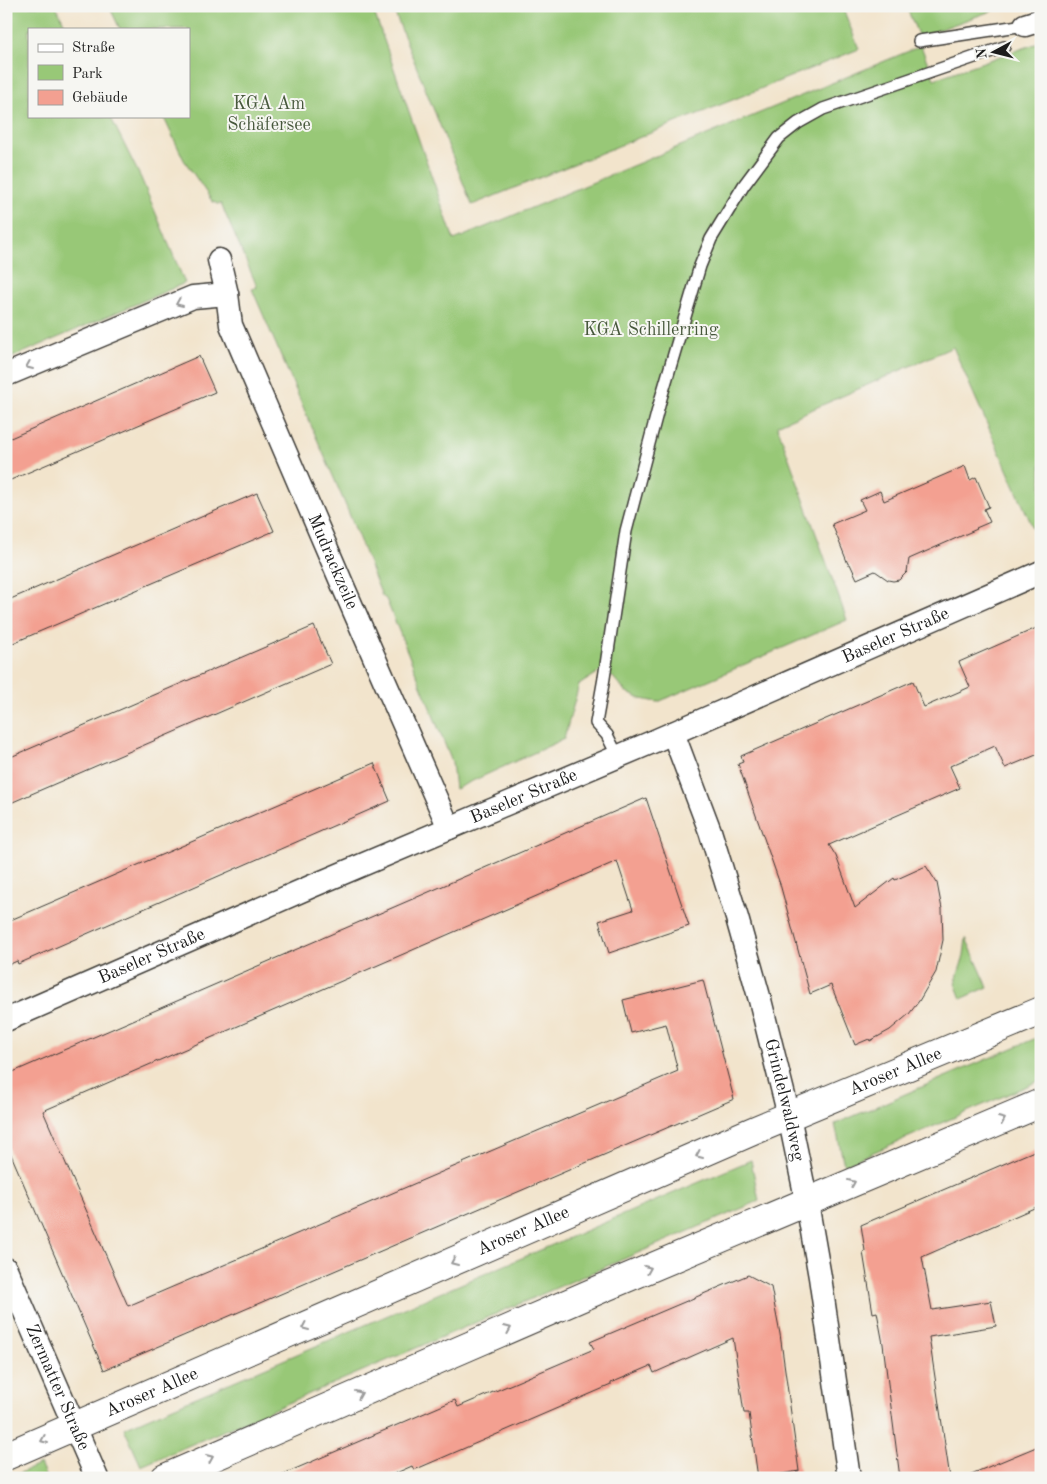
<svg xmlns="http://www.w3.org/2000/svg" width="1047" height="1484" font-family="'Old Standard TT',serif">
	<style>
		.green { fill: #98c877; stroke: #5a724a }
		.building { fill: #f3a091 }
		.lines { fill: none; stroke-linecap: round; stroke-linejoin: round }
		.lane-casing { stroke: #3c3a36; stroke-width: 14 }
		.street-casing { stroke: #3c3a36; stroke-width: 25 }
		.secondary-casing { stroke: #3c3a36; stroke-width: 30 }
		.lane { stroke: #fff; stroke-width: 11 }
		.street { stroke: #fff; stroke-width: 22 }
		.secondary { stroke: #fff; stroke-width: 28 }
		.oneway { stroke: #999 }
		.labels { text-anchor: middle; dominant-baseline: central; stroke-width: 4; stroke-linejoin: round; paint-order: stroke }
		.park-label { font-size: 18px; fill: #47583c; stroke: #f6f6f2 }
		.street-label { font-size: 18px; fill: #1c1c1c; stroke: #f6f6f2 }
	</style>
	<rect width="100%" height="100%" fill="#f6f6f2"/>
	<filter id="ink" filterUnits="userSpaceOnUse"><feTurbulence type="fractalNoise" baseFrequency=".02" numOctaves="2"/><feDisplacementMap in="SourceGraphic" scale="10" xChannelSelector="R" yChannelSelector="G"/><feConvolveMatrix kernelMatrix="1 2 1 2 8 2 1 2 1" color-interpolation-filters="sRGB"/></filter>
	<filter id="wash" filterUnits="userSpaceOnUse"><feTurbulence type="fractalNoise" baseFrequency=".0096" numOctaves="4" result="noise"/><feDisplacementMap in="SourceGraphic" scale="20" xChannelSelector="R" yChannelSelector="G"/><feGaussianBlur stdDeviation="1.12" result="paint"/><feColorMatrix in="noise" values="0 0 0 0 0 0 0 0 0 0 0 0 0 0 0 0 0 1.4 0 .05"/><feComposite in="paint" operator="in"/></filter>
	<g filter="url(#wash)">
		<rect width="100%" height="100%" fill="#f2e4cc"/>
		<path class="green" d="M 6,6 L 56,6 L 67,29 L 29,29 L 29,116 L 110,116 L 141,178 L 185,283 L 6,360 Z
			M 109,6 L 372,6 L 454,240 L 921,46 L 934,79 L 1041,42 L 1041,535 L 1037,537 L 953,347 L 777,425 L 847,620 L 658,702 L 641,699 L 632,695 L 625,691 L 613,677 L 599,672 L 579,685 L 564,739 L 455,789 L 452,762 L 386,599 L 382,596 L 346,506 L 252,289 L 257,287 L 253,277 L 221,204 L 217,204 L 212,201 L 184,160 L 163,116 L 189,116 L 189,29 L 120,29 Z
			M 392,6 L 842,6 L 859,49 L 472,205 Z
			M 906,6 L 1005,6 L 919,37 Z
			M 966,938 L 988,987 L 961,999 L 955,983 L 964,956 Z
			M 1041,1036 L 1041,1080 L 844,1165 L 835,1124 Z
			M 751,1160 L 759,1201 L 141,1466 L 124,1428 Z
			M 40,1464 L 46,1478 L 9,1478 L 36,1466 Z"/>
		<g id="blocks">
			<path class="building" d="M 199,356 L 215,392 L 6,482 L 6,440 Z
				M 965,466 L 970,480 L 976,477 L 989,507 L 984,509 L 990,522 L 976,528 L 977,529 L 909,559 L 907,572 L 899,580 L 893,581 L 888,580 L 875,571 L 857,579 L 850,564 L 848,564 L 832,524 L 865,510 L 860,500 L 880,491 L 884,501 Z
				M 257,493 L 274,531 L 6,646 L 6,601 Z
				M 314,626 L 331,664 L 6,805 L 6,759 Z
				M 1041,626 L 1041,753 L 1005,768 L 995,746 L 950,766 L 960,788 L 829,845 L 836,856 L 855,908 L 894,878 L 895,880 L 926,866 L 937,883 L 942,909 L 943,940 L 936,972 L 919,1001 L 909,1014 L 890,1030 L 870,1041 L 869,1039 L 855,1045 L 831,985 L 810,994 L 780,884 L 738,764 L 743,762 L 741,756 L 913,681 L 924,707 L 970,687 L 959,662 Z
				M 374,763 L 390,801 L 18,964 L 17,961 L 6,966 L 6,922 Z
				M 646,798 L 689,926 L 609,953 L 599,921 L 633,910 L 617,861 L 43,1111 L 128,1306 L 678,1071 L 666,1024 L 631,1033 L 623,1000 L 703,980 L 734,1099 L 104,1370 L 6,1143 L 6,1075 Z
				M 1041,1148 L 1041,1205 L 922,1257 L 932,1310 L 991,1301 L 996,1326 L 929,1337 L 950,1478 L 900,1478 L 883,1344 L 877,1312 L 873,1313 L 863,1252 L 865,1251 L 861,1225 Z
				M 748,1275 L 771,1287 L 780,1334 L 799,1471 L 758,1478 L 749,1413 L 744,1413 L 733,1338 L 654,1373 L 651,1366 L 611,1383 L 611,1385 L 414,1470 L 412,1466 L 385,1478 L 274,1478 L 455,1400 L 458,1407 L 594,1349 L 590,1342 Z
				M 1041,1445 L 1041,1478 L 964,1478 L 964,1477 Z"/>
		</g>
	</g>
	<g filter="url(#ink)">
		<use href="#blocks" fill-opacity="0" stroke="#3c3a36" stroke-width="1"/>
		<g class="lines">
			<defs>
				<path id="lane" d="M 919,41 L 1025,25
					M 618,757 L 607,735 L 596,723 L 604,678 L 626,531 L 661,398 L 700,266 L 711,239 L 744,185 L 779,138 L 798,123 L 823,109 L 1004,47"/>
				<g id="street">
					<path d="M 1025,25 L 1041,20"/>
					<path id="s1" d="M 219,260 L 227,294 L 231,325 L 343,586 L 449,828"/>
					<path d="M 6,375 L 193,297 L 227,294"/>
					<path id="s2" d="M 673,733 L 710,831 L 737,918 L 760,1000 L 789,1116 L 807,1203 L 820,1277 L 849,1478"/>
					<path id="s3" d="M 6,1020 L 310,887 L 650,743 L 1041,572"/>
					<path id="s4" d="M 6,1269 L 97,1478"/>
				</g>
				<g id="secondary">
					<path id="s5" d="M 6,1456 L 753,1131 L 1041,1011"/>
					<path d="M 165,1478 L 603,1288 L 1041,1103"/>
				</g>
			</defs>
			<use href="#lane" class="lane-casing"/>
			<use href="#street" class="street-casing"/>
			<use href="#secondary" class="secondary-casing"/>
			<use href="#lane" class="lane"/>
			<use href="#street" class="street"/>
			<use href="#secondary" class="secondary"/>
		</g>
		<defs><path id="oneway-chevron" d="M-2-3.5L2.5 0L-2 3.5" fill="none" stroke-width="1.6" stroke-linecap="round" stroke-linejoin="round" transform="scale(1.25)"/></defs>
		<g class="oneway">
			<use href="#oneway-chevron" transform="translate(179 303) rotate(157)"/>
			<use href="#oneway-chevron" transform="translate(29 366) rotate(157)"/>
			<use href="#oneway-chevron" transform="translate(1002 1120) rotate(-23)"/>
			<use href="#oneway-chevron" transform="translate(699 1155) rotate(156)"/>
			<use href="#oneway-chevron" transform="translate(852 1183) rotate(-23)"/>
			<use href="#oneway-chevron" transform="translate(454 1262) rotate(156)"/>
			<use href="#oneway-chevron" transform="translate(648 1269) rotate(-23)"/>
			<use href="#oneway-chevron" transform="translate(305 1327) rotate(156)"/>
			<use href="#oneway-chevron" transform="translate(508 1329) rotate(-23)"/>
			<use href="#oneway-chevron" transform="translate(359 1394) rotate(-23)"/>
			<use href="#oneway-chevron" transform="translate(44 1440) rotate(157)"/>
			<use href="#oneway-chevron" transform="translate(210 1458) rotate(-23)"/>
		</g>
	</g>
	<g class="labels">
		<g class="park-label">
			<text x="269" y="104">KGA Am<tspan x="269" dy="21">Schäfersee</tspan></text>
			<text x="651" y="330">KGA Schillerring</text>
		</g>
		<g class="street-label">
			<text stroke="none"><textPath href="#s1" startOffset="324">Mudrackzeile</textPath></text>
			<text stroke="none"><textPath href="#s3" startOffset="969">Baseler Straße</textPath></text>
			<text stroke="none"><textPath href="#s3" startOffset="564">Baseler Straße</textPath></text>
			<text stroke="none"><textPath href="#s3" startOffset="159">Baseler Straße</textPath></text>
			<text stroke="none"><textPath href="#s5" startOffset="969">Aroser Allee</textPath></text>
			<text stroke="none"><textPath href="#s2" startOffset="384">Grindelwaldweg</textPath></text>
			<text stroke="none"><textPath href="#s5" startOffset="564">Aroser Allee</textPath></text>
			<text stroke="none"><textPath href="#s4" startOffset="129">Zermatter Straße</textPath></text>
			<text stroke="none"><textPath href="#s5" startOffset="159">Aroser Allee</textPath></text>
		</g>
	</g>
	<rect width="1047" height="1484" fill="none" stroke="#f6f6f2" stroke-width="25"/>
	<rect x="28" y="28" width="162" height="90" fill="#f6f6f2" stroke="#9f9f9c"/>
	<rect x="38" y="44" width="25" height="8" fill="#ffffff" stroke="#9f9f9c"/>
	<text x="72" y="52" font-size="15" fill="#1c1c1c">Straße</text>
	<rect x="38" y="65" width="25" height="15" fill="#98c877" stroke="#9f9f9c"/>
	<text x="72" y="78" font-size="15" fill="#1c1c1c">Park</text>
	<rect x="38" y="90" width="25" height="15" fill="#f3a091" stroke="#9f9f9c"/>
	<text x="72" y="102" font-size="15" fill="#1c1c1c">Gebäude</text>
	<g transform="translate(994 52) rotate(263)" stroke="#f6f6f2" stroke-width="4" paint-order="stroke">
	<path d="M0-4L9 19L0 12L-9 19Z" fill="#1c1c1c"/>
	<text y="-8" font-size="14" font-weight="bold" text-anchor="middle" fill="#1c1c1c">N</text>
	</g>
</svg>
